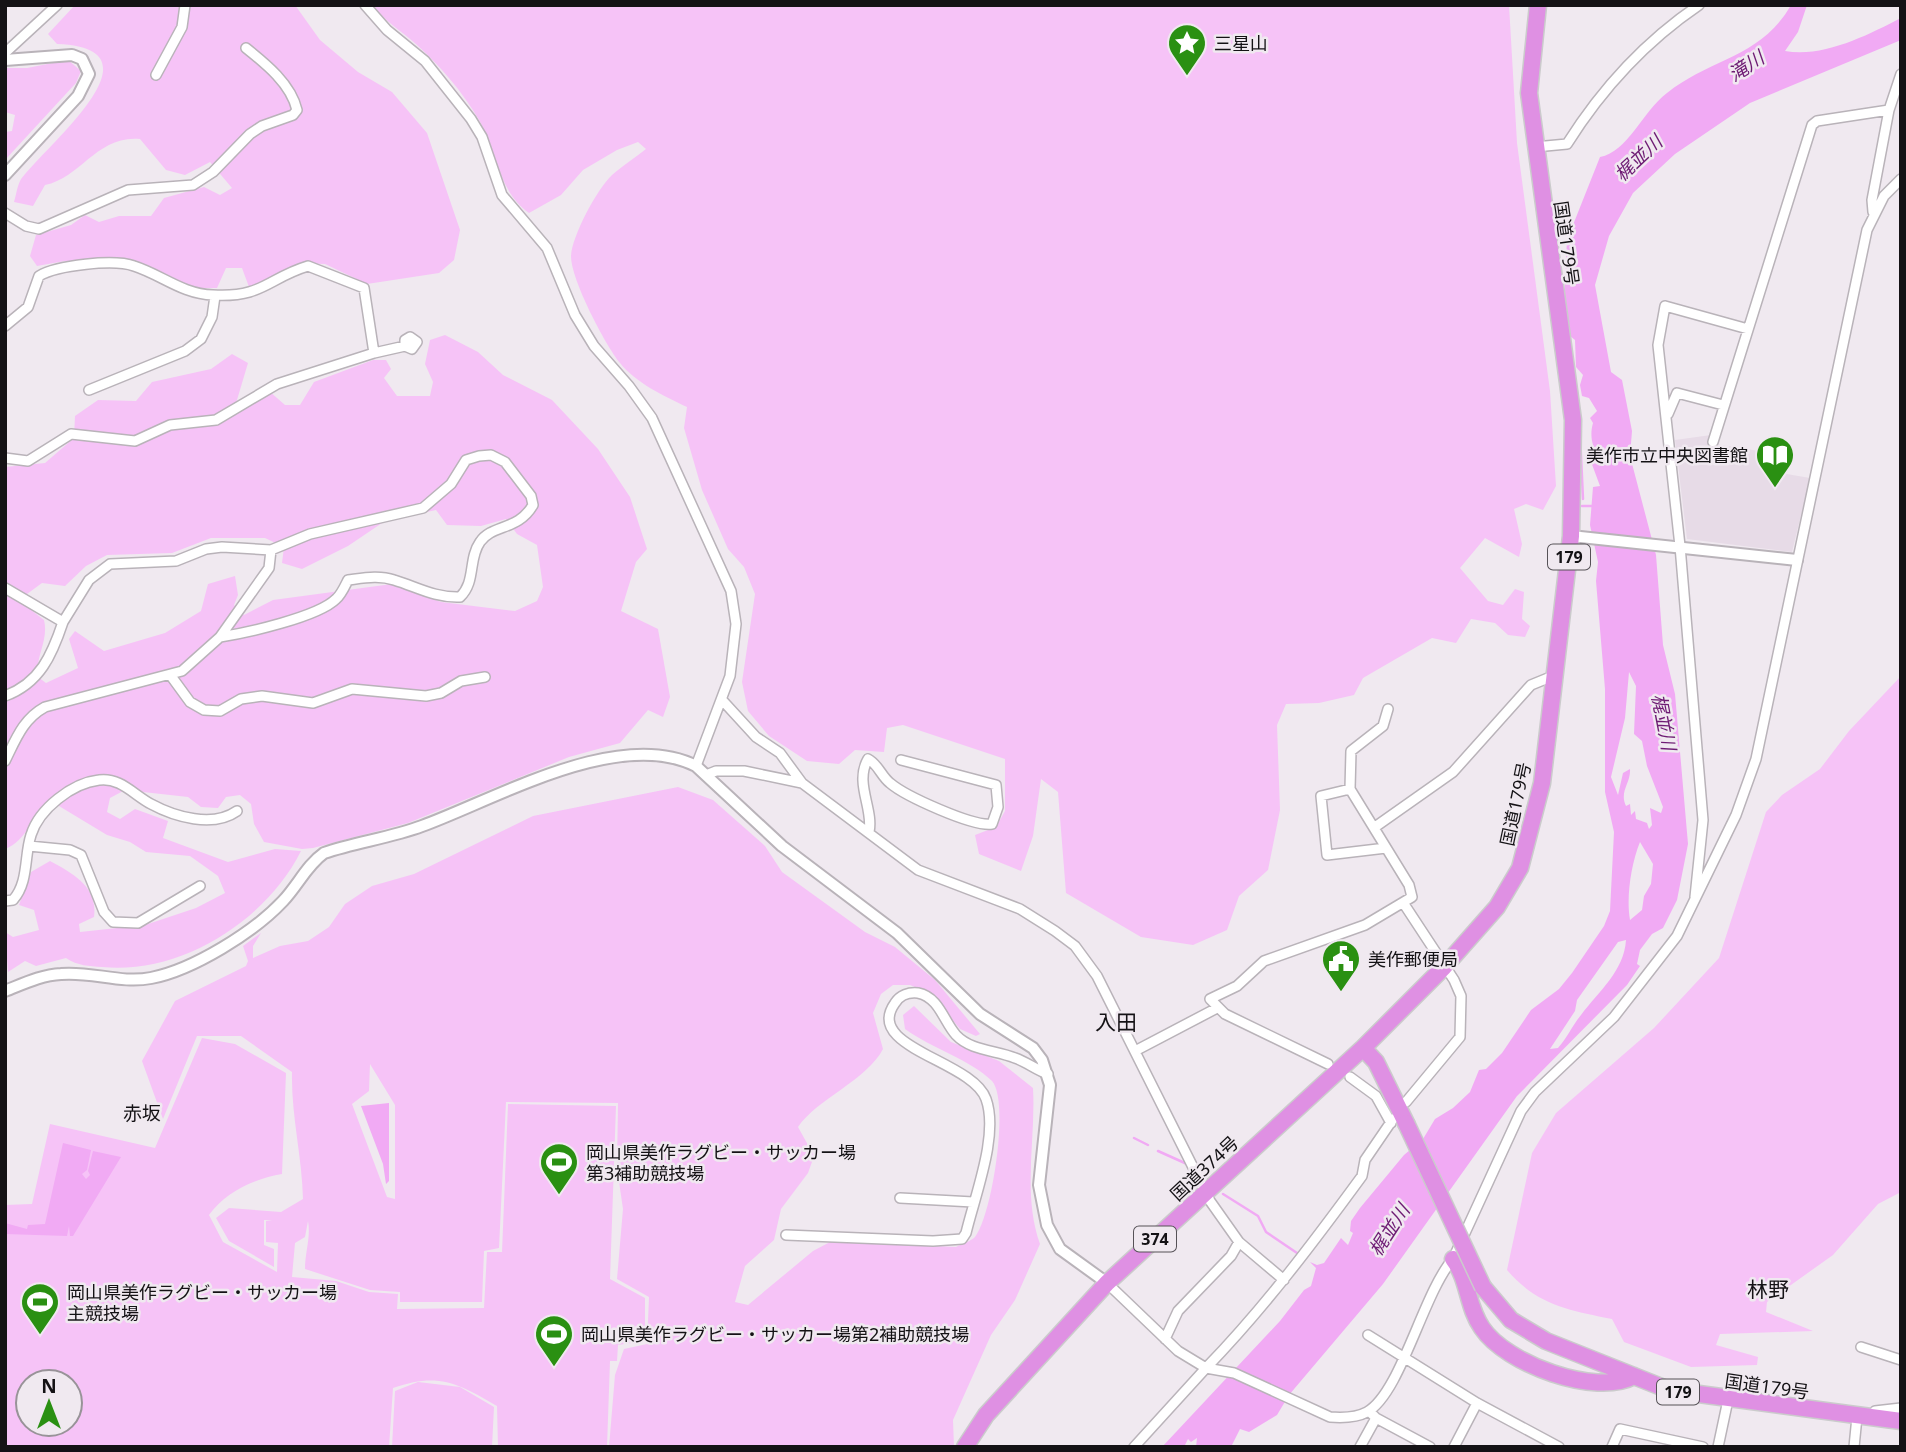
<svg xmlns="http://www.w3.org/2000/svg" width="1906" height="1452" font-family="'Noto Sans','Noto Sans JP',sans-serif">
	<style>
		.built { fill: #e7dbe7 }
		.green { fill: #f6c3f7; fill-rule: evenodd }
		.water { fill: #f1aaf4; fill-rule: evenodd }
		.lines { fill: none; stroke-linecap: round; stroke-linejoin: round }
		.stream { stroke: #f1aaf4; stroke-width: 2.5 }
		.minor-casing { stroke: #b9b3b9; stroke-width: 12 }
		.tertiary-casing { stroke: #b9b3b9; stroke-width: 14 }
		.trunk-casing { stroke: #cbcbcc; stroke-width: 19 }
		.minor { stroke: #fff; stroke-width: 9 }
		.tertiary { stroke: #fff; stroke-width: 10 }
		.trunk { stroke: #df90e3; stroke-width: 16 }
		.trunk-bridge-casing { stroke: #cbcbcc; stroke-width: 19; stroke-linecap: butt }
		.trunk-bridge { stroke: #df90e3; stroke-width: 16 }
		.labels { text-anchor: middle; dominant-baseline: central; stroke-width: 5; stroke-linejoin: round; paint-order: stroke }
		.shield { fill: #f0e9f0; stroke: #565257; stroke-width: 2 }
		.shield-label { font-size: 16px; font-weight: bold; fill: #141215 }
		.poi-label { font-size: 18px; fill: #141215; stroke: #f0e9f0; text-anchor: start }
		.street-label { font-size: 18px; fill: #141215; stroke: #f0e9f0 }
		.water-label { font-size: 19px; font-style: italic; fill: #6e1c74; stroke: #f0e9f0 }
		.neighbourhood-label { font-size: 19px; fill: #141215; stroke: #f0e9f0 }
		.quarter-label { font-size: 21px; fill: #141215; stroke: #f0e9f0 }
	</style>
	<rect width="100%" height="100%" fill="#f0e9f0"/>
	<path class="built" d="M 1711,435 L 1710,443 L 1771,453 L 1770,471 L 1810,478 L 1792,552 L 1687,539 L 1675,440 Z"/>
	<path class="green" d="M 75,5 L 295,5 L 320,40 L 358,72 L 392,92 L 427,133 L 460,230 L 454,260 L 439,273 L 367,284 L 325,264 L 298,263 L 272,281 L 249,287 L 242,268 L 226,268 L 217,288 L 194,288 L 133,261 L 65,261 L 37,266 L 30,256 L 36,235 L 71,225 L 85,215 L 99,222 L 119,216 L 151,216 L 164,198 L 204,187 L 220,195 L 232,188 L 210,162 L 185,175 L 166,170 L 140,139 C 97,135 81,178 45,185 L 33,206 L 14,202 C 16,196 17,187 20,181 C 40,150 171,48 57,44 L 48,34 Z
		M 373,5 L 1509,5 L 1517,143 L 1550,391 L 1556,486 L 1543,510 L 1526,504 L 1514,509 L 1522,544 L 1519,557 L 1485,538 L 1460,568 L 1488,601 L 1503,605 L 1515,589 L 1524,592 L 1522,619 L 1530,626 L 1525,637 L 1508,635 L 1495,623 L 1471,619 L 1456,643 L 1432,638 L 1363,678 L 1354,695 L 1319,703 L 1286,704 L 1277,725 L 1280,810 L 1268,870 L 1239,896 L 1227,930 L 1193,945 L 1141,937 L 1066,893 L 1058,792 L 1041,779 L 1033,836 L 1021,871 L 979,854 L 975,835 L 996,827 L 1005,811 L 1005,759 L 903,725 L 887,728 L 884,752 L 855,750 L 839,764 L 807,761 L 769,736 L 748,711 L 742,682 L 755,594 L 744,567 L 728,549 L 702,490 L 684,428 L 687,407 C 664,396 636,383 620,363 C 605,344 571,280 571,256 C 572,236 597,189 612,175 C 622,166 635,158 646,149 L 638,142 L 617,150 L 583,170 L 561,195 L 529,213 C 497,190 498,152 479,120 C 462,91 441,67 417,45 C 402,31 385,22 373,5 Z
		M 68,60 L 81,71 L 76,83 L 5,160 L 5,132 L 12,131 L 15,115 L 5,112 L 5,68 L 27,68 Z
		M 445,335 L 478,352 L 503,375 L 552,400 L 598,449 L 630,497 L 647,549 L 636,562 L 621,611 L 658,629 L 670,697 L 663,717 L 648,710 L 620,743 L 569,757 L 408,823 L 313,848 L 302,849 L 264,842 L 254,824 L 251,804 L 240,795 L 226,797 L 218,808 L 201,807 L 188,797 L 125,790 L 110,798 L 107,812 L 120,819 L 135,809 L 168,821 L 163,838 L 228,862 L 275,849 L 301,851 C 266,921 180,975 102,967 C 89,966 78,966 66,958 L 36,966 L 25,961 L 8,972 L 5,932 L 13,937 L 39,930 L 34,910 L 19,905 L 31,872 L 50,861 C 74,874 98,887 94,917 L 79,924 L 80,932 L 145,925 L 196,908 L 225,893 L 218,876 L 190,856 L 146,852 L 130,842 L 107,835 L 54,803 C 32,814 27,841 5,849 L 5,467 L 45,463 L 74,438 L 75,416 L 98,400 L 136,401 L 152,382 L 211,369 L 232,354 L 248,363 L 234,410 L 269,391 L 285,405 L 300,405 L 314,382 L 373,360 L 386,360 L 391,369 L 384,378 L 397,396 L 430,396 L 433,382 L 425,364 L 430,340 ZM 436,510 L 447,525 L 481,526 L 506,519 L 517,534 L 537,545 L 543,587 L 537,601 L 515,611 L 441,602 L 392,584 L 273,600 L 244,615 L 234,605 L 238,595 L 235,576 L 208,584 L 201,611 L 165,633 L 104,651 L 75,631 L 69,639 L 78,668 L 46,683 L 38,677 C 35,656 49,641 44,620 L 26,606 L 27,594 L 42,583 L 65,586 L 86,566 L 107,555 L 172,553 L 211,538 L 265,538 L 284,547 L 282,563 L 302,569 L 348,546 L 385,521 Z
		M 1901,676 L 1901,1192 L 1878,1204 L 1833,1255 L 1767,1302 L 1766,1312 L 1813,1331 L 1720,1334 L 1716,1345 L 1758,1357 L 1757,1365 L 1691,1367 L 1624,1342 L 1612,1319 C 1568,1310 1537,1305 1507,1270 L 1532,1153 L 1556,1113 L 1654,1028 L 1719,958 L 1766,812 L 1782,795 L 1820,769 L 1849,731 Z
		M 678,787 L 713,800 L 765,846 L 782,872 L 865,932 L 895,947 L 935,980 L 980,1034 L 976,1036 L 960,1029 L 930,993 L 910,985 L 893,985 L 881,994 L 873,1013 L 883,1049 C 867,1080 817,1099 798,1127 L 808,1145 L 817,1148 L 808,1173 L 781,1209 L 774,1240 L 745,1266 L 735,1302 L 748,1305 L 813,1251 L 832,1241 L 956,1247 C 962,1244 971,1241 975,1237 C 992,1216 1010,1101 992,1081 C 971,1060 931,1048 905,1029 L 903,1015 L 914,1006 L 951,1042 L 999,1061 L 1033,1088 C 1036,1139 1022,1194 1040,1244 L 1015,1300 L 991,1335 L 953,1420 L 954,1447 L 609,1447 L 615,1375 L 624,1349 L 647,1344 L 649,1297 L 617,1279 L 623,1209 L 617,1168 L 618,1103 L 506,1102 L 499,1248 L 484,1251 L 482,1302 L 400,1302 L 400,1292 L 370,1290 L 305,1269 C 305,1252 311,1237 308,1221 L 305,1237 L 295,1243 L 292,1277 L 336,1281 L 369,1292 L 398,1294 L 397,1309 L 484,1308 L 487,1252 L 502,1252 L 508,1104 L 616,1106 L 610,1279 L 645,1298 L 645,1341 L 618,1345 L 617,1361 L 610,1361 L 607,1447 L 498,1447 L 497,1406 C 458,1383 438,1372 393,1388 L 389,1447 L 5,1447 L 5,1205 L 32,1204 L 50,1124 L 155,1148 L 202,1038 L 235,1044 L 286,1073 L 282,1174 C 256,1178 225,1192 209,1215 L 223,1242 L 277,1272 L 278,1243 L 266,1242 L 266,1221 L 272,1220 L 264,1220 L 264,1245 L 274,1249 L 274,1267 L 229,1241 L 216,1218 L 229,1208 L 281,1212 L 303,1199 C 302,1156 291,1115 292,1072 L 241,1036 L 197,1036 L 163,1119 L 142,1061 L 175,1001 L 246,966 L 248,961 L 243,946 L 261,933 L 253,946 L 253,958 L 280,946 L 308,941 L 329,927 L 345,904 L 372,886 L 414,874 L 533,816 ZM 370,1064 L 395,1105 L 395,1199 L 387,1197 L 352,1104 L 369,1091 ZM 28,1382 L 70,1382 L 70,1424 L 28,1424 Z
		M 418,1382 L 460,1387 L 494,1407 L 492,1447 L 392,1447 L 395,1391 Z"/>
	<path class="water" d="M 1791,5 L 1807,5 L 1798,32 L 1785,51 C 1823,58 1868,35 1901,18 L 1901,40 L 1750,103 L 1675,154 L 1633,193 L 1609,236 L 1595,285 L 1611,372 L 1622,380 L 1632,431 L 1630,456 L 1656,555 L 1663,645 L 1675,694 L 1688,844 L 1677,900 L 1663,928 L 1652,934 L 1640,950 L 1637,964 L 1640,966 L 1627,985 L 1517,1096 L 1383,1284 L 1289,1395 L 1277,1415 L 1249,1432 L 1240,1429 L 1231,1447 L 1196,1447 L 1197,1438 L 1191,1442 L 1188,1439 L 1184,1447 L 1162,1447 L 1280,1321 L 1304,1290 L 1311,1286 L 1316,1268 L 1310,1262 L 1317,1265 L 1324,1263 L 1341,1238 L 1348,1245 L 1353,1233 L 1350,1231 L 1351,1221 L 1360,1208 L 1404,1155 L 1423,1139 L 1435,1119 L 1453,1108 L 1470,1092 L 1479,1070 L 1486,1069 L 1502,1053 L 1531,1010 L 1559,989 L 1572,973 L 1604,926 L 1610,911 L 1614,832 L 1605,792 L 1605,689 L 1596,581 L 1598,562 L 1590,525 L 1593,487 L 1600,486 L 1590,459 L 1590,455 L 1598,454 C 1591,446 1590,433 1593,423 L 1590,418 L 1597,411 L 1589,398 L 1582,396 L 1580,385 L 1583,375 L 1576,367 L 1575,340 L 1570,336 L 1564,298 L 1567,240 L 1600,157 C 1628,152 1642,112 1667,93 C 1710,58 1761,58 1791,5 ZM 1629,672 L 1636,686 L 1634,734 L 1642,741 L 1647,766 L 1663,807 L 1661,813 L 1650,808 L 1652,825 L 1649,829 L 1647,823 L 1636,819 L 1635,811 L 1631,815 L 1630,804 L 1626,806 C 1619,791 1631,783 1630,769 L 1623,773 L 1618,795 L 1611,777 L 1625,718 ZM 1640,842 L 1653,864 L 1651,884 L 1644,896 L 1642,910 L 1630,920 C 1626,898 1631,864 1640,842 ZM 1626,940 C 1624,971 1599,991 1581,1015 C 1572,1026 1567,1038 1558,1048 L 1550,1049 L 1575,1011 L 1577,1000 L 1618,942 Z
		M 389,1103 L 389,1181 L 386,1184 L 383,1164 L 361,1106 Z
		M 63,1143 L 91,1150 L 87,1170 L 82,1174 L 86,1179 L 90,1175 L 88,1171 L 93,1151 L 121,1157 L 73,1236 L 70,1236 L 69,1226 L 67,1236 L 5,1234 L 5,1223 L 27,1229 L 28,1225 L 45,1224 Z"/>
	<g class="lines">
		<path class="stream" d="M 1580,433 L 1583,499
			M 1582,506 L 1592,506
			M 1134,1138 L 1148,1145
			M 1158,1151 L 1187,1164
			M 1202,1172 L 1205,1174
			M 1223,1194 L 1258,1216 L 1266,1232 L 1297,1253"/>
		<defs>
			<path id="minor" d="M 365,5 L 387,30 L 425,61 L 471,119 L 482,137 L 502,195 L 547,248 L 575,315 L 594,346 L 629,386 L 652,418 L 731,591 L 736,624 L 730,676 L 696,766
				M 5,53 L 57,5
				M 156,75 L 182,27 L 185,5
				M 1535,147 L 1567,144 C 1601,90 1646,41 1699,5
				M 1873,212 L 1872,200 L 1889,110
				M 5,213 L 26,226 L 39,229 L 128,190 L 193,185 L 213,172 L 250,134 L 262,126 L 293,115 L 297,110 C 291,84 266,64 246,48
				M 5,326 L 28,307 L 39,276 C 57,265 114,259 134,266 C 162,275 182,294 213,295 C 263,298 268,278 308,266 L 364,288 L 374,353
				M 89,390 L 185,351 L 201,339 L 212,317 L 215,296
				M 1668,414 L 1677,393 L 1723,405
				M 1713,442 L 1812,125 L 1817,121 L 1889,110 L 1901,74
				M 5,458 L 28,461 L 71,434 L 135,441 L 170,425 L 216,420 L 277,384 L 374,353 L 405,346 L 412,349 L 417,342 L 410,337 L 405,340 L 405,346
				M 5,588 L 63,622 C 52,655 40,683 5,696
				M 63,622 L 89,580 L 110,564 L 176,561 L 206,549 L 222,547 L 271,550 L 310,534 L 423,508 L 451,484 L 466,460 L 479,456 L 491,455 L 505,462 L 531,496 L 533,505 C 518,531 492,524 480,542 C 468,559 476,582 460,597 C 435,598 417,587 394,580 C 379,575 364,578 348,580 C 345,586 341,595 336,599 C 318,617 246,633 220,637
				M 171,676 L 190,702 L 204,710 L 220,711 L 241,699 L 262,696 L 313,703 L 352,689 L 426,696 L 441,693 L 461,681 L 485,677
				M 723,701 L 756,737 L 780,753 L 802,783
				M 5,761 C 16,739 23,719 45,707 L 182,671 L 220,637 L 269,568 L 271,550
				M 706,775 L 716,771 L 744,771 L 802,783 L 918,870 L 1020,909 L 1055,931 L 1075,946 L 1097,976 L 1210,1201 L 1239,1242 L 1284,1280
				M 1350,789 L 1321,796 L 1327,855 L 1386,848
				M 1375,827 L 1453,772 L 1531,685 L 1553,676
				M 869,832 C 874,809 854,783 868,759 C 878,764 881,776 890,783 C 905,796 973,827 992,824 L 998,807 L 996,785 L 901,760
				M 29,846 L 70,850 L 81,855 L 104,912 L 113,922 L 138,923 L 200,886
				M 1695,897 L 1703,820 L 1680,546 L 1658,345 L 1665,306 L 1748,329
				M 5,901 L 13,900 C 29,882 24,856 31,835 C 39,809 72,783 99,780 C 120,777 134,795 151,804 C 175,817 213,828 237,811
				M 1404,904 L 1454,980 L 1461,996 L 1460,1037 L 1406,1102
				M 1135,1051 L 1217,1008
				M 1328,1064 L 1225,1014 L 1210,999 L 1237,986 L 1264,961 L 1365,925 L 1412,897 L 1409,885 L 1350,789 L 1351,751 L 1383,726 L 1388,709
				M 1350,1077 L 1376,1096 L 1391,1123
				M 1393,1119 L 1365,1160 L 1362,1176 C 1313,1243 1264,1308 1206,1368 L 1234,1373 L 1330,1417 C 1343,1418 1356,1418 1367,1412 C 1401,1393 1423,1293 1453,1259 L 1521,1111 L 1535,1092 L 1614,1017 L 1677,936 L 1736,815 L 1756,759 L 1867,230 L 1884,196 L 1901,179
				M 900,1198 L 973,1202
				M 786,1235 L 933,1241 L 962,1239 L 966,1233 C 975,1195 999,1135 986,1099 C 972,1060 863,1048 895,1003 C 900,995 909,992 918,993 C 939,997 944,1022 956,1035 C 971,1051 996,1050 1015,1058 C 1027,1062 1036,1070 1048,1074
				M 1107,1283 L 1178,1351 L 1206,1368 L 1134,1447
				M 1368,1335 L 1477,1403 L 1559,1447
				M 1165,1339 L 1178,1311 L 1231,1256 L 1239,1242
				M 1861,1347 L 1901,1360
				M 1369,1411 L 1376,1418 L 1430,1447
				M 1875,1411 L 1901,1408
				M 1360,1447 L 1376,1418
				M 1454,1447 L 1477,1403
				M 1612,1447 L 1620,1429 L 1703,1447
				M 1718,1447 L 1728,1400
				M 1854,1447 L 1857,1417 L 1862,1415"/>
			<path id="tertiary" d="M 5,60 L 72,55 L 82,59 L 89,74 L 78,96 L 5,175
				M 1571,536 L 1797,560
				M 5,991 C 23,984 41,975 61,974 C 91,971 121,984 151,978 C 193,970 254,932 283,901 C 298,885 307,865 324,853 C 356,842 390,838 422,826 C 496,799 619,727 696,766 L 782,846 L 897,933 L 980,1014 L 1033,1048 L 1042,1060 L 1050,1085 L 1039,1185 L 1047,1225 L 1060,1249 L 1107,1283"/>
			<path id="trunk" d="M 1363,1048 L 1376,1062 L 1406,1123
				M 1453,1259 C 1469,1280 1467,1307 1482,1328 C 1506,1364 1596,1397 1634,1376
				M 1483,1287 L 1511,1320 L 1546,1341 L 1669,1390 L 1901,1421
				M 965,1447 L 986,1415 L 1107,1283 L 1363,1048 L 1444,967 L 1497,907 L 1520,868 L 1542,783 L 1571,536 L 1573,420 L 1529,93 L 1538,5"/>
		</defs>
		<use href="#minor" class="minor-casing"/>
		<use href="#tertiary" class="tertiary-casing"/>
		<use href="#trunk" class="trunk-casing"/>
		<use href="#minor" class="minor"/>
		<use href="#tertiary" class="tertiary"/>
		<use href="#trunk" class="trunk"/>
		<defs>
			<path id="trunk-bridge" d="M 1406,1123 L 1483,1287"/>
		</defs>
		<use href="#trunk-bridge" class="trunk-bridge-casing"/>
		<use href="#trunk-bridge" class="trunk-bridge"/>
	</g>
	<defs>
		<symbol id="sight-pin" viewBox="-11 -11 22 30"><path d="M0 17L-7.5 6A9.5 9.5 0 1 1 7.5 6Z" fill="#2a9012" stroke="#f0e9f0"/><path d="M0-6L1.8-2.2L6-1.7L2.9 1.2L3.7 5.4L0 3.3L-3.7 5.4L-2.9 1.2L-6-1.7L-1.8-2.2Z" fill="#fff"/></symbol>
		<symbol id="library-pin" viewBox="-11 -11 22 30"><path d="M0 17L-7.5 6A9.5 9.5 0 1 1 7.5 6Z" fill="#2a9012" stroke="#f0e9f0"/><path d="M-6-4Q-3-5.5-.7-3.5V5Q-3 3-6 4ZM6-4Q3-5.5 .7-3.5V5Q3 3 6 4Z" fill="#fff"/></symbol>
		<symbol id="civic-pin" viewBox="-11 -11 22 30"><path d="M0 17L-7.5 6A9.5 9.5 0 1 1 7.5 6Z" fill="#2a9012" stroke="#f0e9f0"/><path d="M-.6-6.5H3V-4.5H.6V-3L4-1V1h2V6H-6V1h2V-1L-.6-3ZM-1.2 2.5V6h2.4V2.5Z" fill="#fff"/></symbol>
		<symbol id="stadium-pin" viewBox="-11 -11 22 30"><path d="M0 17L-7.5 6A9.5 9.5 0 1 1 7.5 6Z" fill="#2a9012" stroke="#f0e9f0"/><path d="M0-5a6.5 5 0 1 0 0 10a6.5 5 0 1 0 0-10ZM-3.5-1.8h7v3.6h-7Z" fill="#fff"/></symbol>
	</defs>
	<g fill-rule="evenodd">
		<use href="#sight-pin" x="1165" y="21" width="44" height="60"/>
		<use href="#library-pin" x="1753" y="433" width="44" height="60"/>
		<use href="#civic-pin" x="1319" y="937" width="44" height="60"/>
		<use href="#stadium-pin" x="537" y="1140" width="44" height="60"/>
		<use href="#stadium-pin" x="18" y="1280" width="44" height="60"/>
		<use href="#stadium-pin" x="532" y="1312" width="44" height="60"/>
	</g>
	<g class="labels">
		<g class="shield">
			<rect x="1548" y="544.5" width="42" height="25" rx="5"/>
			<rect x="1134" y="1226.5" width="42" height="25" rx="5"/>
			<rect x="1657" y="1379.5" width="42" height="25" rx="5"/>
		</g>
		<g class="shield-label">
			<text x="1569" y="557">179</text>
			<text x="1155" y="1239">374</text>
			<text x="1678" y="1392">179</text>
		</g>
		<g class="poi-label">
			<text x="1214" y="43">三星山</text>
			<text x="1748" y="455" text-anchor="end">美作市立中央図書館</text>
			<text x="1368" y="959">美作郵便局</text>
			<text x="586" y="1152">岡山県美作ラグビー・サッカー場<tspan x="586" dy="21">第3補助競技場</tspan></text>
			<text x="67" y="1292">岡山県美作ラグビー・サッカー場<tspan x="67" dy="21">主競技場</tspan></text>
			<text x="581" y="1334">岡山県美作ラグビー・サッカー場第2補助競技場</text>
		</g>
		<g class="street-label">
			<text transform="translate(1567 243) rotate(82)">国道179号</text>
			<text transform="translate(1515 804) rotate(-78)">国道179号</text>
			<text transform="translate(1204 1168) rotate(-43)">国道374号</text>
			<text transform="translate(1767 1386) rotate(8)">国道179号</text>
		</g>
		<g class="water-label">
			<text transform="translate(1746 66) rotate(-33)">滝川</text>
			<text transform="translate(1638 158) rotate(-43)">梶並川</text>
			<text transform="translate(1664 722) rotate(79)">梶並川</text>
			<text transform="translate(1389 1230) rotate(-57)">梶並川</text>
		</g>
		<g class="neighbourhood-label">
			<text x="142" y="1113">赤坂</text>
		</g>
		<g class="quarter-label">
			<text x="1116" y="1022">入田</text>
			<text x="1768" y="1289">林野</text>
		</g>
	</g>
	<rect width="1906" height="1452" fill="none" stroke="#141215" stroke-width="14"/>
	<g transform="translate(49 1403)"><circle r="33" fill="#f0e9f0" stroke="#989398" stroke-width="2"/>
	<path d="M0-5L12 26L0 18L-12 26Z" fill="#2a9012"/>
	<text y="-10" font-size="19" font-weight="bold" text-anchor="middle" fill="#141215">N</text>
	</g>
</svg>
